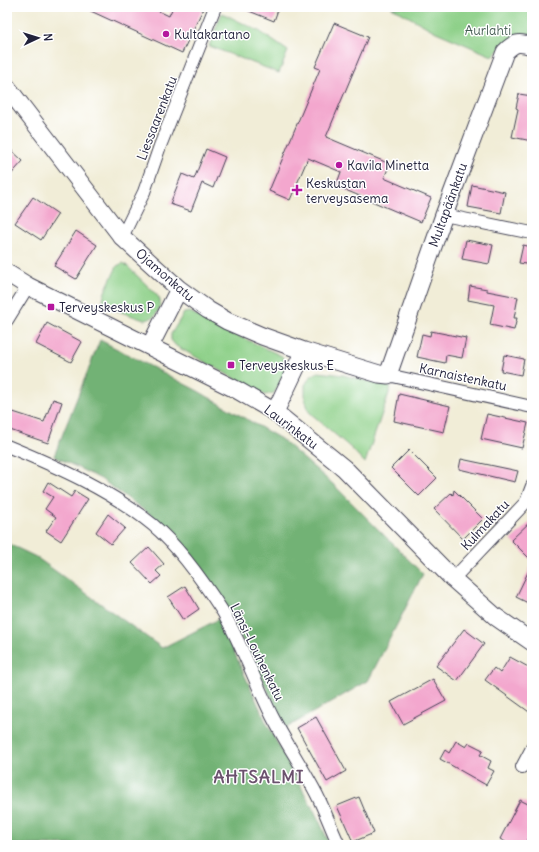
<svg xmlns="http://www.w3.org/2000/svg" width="539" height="852" font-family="Delius,sans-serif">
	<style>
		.green { fill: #8ed089; stroke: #587962 }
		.forest { fill: #72b275; stroke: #4a6a58 }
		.building { fill: #f3a7ce }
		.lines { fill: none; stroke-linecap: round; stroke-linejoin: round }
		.street-casing { stroke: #414052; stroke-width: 14 }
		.secondary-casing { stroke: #414052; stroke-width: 19 }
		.street { stroke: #fff; stroke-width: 12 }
		.secondary { stroke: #fff; stroke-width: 17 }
		.poi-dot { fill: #b5179e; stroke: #fff; stroke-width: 1.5 }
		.labels { text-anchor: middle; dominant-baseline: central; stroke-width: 3; stroke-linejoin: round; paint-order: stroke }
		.park-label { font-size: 13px; fill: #485f56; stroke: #fff }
		.poi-label { font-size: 13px; fill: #22223b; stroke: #fff; text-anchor: start }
		.street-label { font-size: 13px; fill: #22223b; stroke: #fff }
		.district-label { font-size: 17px; font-weight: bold; letter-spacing: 1px; fill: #6b516e; stroke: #fff }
	</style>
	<rect width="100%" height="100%" fill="#fff"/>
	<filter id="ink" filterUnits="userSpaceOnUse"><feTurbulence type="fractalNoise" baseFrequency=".025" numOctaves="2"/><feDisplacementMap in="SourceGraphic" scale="8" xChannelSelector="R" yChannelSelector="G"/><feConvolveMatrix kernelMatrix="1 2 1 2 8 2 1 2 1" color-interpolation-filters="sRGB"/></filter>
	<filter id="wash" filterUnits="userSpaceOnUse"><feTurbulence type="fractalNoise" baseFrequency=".012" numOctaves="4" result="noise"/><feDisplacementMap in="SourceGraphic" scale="16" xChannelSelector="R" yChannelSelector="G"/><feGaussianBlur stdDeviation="0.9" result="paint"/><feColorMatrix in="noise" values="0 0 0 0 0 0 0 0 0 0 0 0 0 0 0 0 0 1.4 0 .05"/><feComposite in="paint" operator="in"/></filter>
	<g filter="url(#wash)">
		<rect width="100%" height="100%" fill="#f1edd7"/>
		<path class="green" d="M 391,7 L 532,7 L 532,38 L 504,45 L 492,56 L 436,32 Z
			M 222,13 L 259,31 L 288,51 L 279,73 L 209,46 Z
			M 123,263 L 126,265 L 157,295 C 158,297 160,299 160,301 C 162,311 153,320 144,320 L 107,307 C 105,305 103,302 103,299 C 104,290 114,274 117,266 Z
			M 190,312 L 217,326 L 282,356 C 290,369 281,382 274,393 L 265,395 L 176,346 L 171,340 L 171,334 L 184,313 Z
			M 318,372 L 343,375 L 391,387 L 365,463 L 352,449 L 309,412 L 305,399 L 305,385 L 310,377 Z"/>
		<path class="forest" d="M 100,340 L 198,391 L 281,439 L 334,485 L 423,574 L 368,681 L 286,728 L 220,595 L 188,551 L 159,521 L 101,479 L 54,456 Z
			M 7,543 L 36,557 L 162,648 L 219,619 L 267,724 L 317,816 L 330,845 L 7,845 Z"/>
		<g id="blocks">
			<path class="building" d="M 82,7 L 150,7 L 169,16 L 173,7 L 204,7 L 182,53 Z
				M 239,7 L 279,7 L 274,21 Z
				M 334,23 L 368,37 L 326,137 L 390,164 L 384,178 L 431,198 L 421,222 L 336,186 L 341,172 L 308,158 L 290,200 L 269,191 L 320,69 L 315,67 Z
				M 519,94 L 532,96 L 532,141 L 512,137 L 518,109 L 516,108 Z
				M 7,146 L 23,161 L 7,179 Z
				M 206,149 L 225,157 L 213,188 L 202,183 L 191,211 L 170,204 L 182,174 L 194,179 Z
				M 472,185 L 505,192 L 501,213 L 468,207 Z
				M 33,197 L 58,214 L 41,240 L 15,223 Z
				M 76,231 L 97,245 L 76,279 L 54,266 Z
				M 466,240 L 493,245 L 489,264 L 462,259 Z
				M 523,245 L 532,247 L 532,265 L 519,263 Z
				M 470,286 L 487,289 L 487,291 L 518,297 L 514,318 L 517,318 L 514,330 L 490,325 L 494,305 L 468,300 Z
				M 47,323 L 82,342 L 71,362 L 36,344 Z
				M 431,331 L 466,338 L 462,358 L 446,355 L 445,363 L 417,357 L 422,334 L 430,336 Z
				M 504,355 L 524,359 L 521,375 L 501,371 Z
				M 399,394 L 450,406 L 444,432 L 394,421 Z
				M 53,399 L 62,402 L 48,443 L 7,429 L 7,410 L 44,422 Z
				M 487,414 L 528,423 L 522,448 L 481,439 Z
				M 409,450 L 437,478 L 419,496 L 391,468 Z
				M 461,459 L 518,471 L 515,482 L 459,469 Z
				M 48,482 L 71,497 L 75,491 L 88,499 L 61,541 L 46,531 L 56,517 L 45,509 L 53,497 L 43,491 Z
				M 454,490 L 483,519 L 463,539 L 434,509 L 451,493 L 453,495 Z
				M 108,514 L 125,528 L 111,544 L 96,532 Z
				M 532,520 L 532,561 L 511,540 Z
				M 149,547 L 164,564 L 156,571 L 161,576 L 152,584 L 132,563 Z
				M 532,564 L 532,605 L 516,597 Z
				M 185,586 L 199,609 L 183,620 L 168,597 Z
				M 464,629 L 484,644 L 457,681 L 436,666 Z
				M 510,657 L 532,669 L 532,714 L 485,680 L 494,668 L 500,673 Z
				M 433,679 L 446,701 L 403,724 L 391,702 Z
				M 316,717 L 346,771 L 327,782 L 297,728 Z
				M 456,741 L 466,747 L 469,743 L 483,750 L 480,755 L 491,761 L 488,768 L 494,771 L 486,785 L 440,759 L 445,750 L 449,753 Z
				M 359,797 L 374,833 L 353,842 L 337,806 Z
				M 520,800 L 532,806 L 532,831 L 525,845 L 511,845 L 500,839 Z"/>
		</g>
	</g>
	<g filter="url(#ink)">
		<use href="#blocks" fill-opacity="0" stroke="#414052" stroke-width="1"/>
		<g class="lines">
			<defs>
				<path id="street" d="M 444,215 L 532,233
					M 122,237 L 144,192 L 160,146 L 215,7
					M 7,320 L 28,286
					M 388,375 L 532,407
					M 7,446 C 58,467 110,490 153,525 C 179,547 205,584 223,612 C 242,645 255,682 272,716 C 286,743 303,768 317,795 C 325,811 331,828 339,845
					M 453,579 L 526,502 L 532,486
					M 522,767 L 532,748"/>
				<path id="secondary" d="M 7,87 L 122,237 L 179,289 L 208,310 L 227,321 L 262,336 L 304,351 L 379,374 L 388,375 L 444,215 L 505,52 C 515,42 519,42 532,46
					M 7,273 L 28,286 L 237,390 L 275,412 L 345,469 L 453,579 L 496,617 L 532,642
					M 150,346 L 179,289
					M 275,412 L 304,351"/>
			</defs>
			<use href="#street" class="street-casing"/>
			<use href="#secondary" class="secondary-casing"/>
			<use href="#street" class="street"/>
			<use href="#secondary" class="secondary"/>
		</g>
	</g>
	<g class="poi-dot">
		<circle cx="166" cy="34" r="4"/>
		<circle cx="339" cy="165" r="4"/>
		<path d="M295 184h4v4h4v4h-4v4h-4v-4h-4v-4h4z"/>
		<rect x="47" y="303" width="8" height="8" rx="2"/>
		<rect x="227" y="361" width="8" height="8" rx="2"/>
	</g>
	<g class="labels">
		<g class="park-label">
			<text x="488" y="30">Aurlahti</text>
		</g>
		<g class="poi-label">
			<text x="174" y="34">Kultakartano</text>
			<text x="347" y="165">Kavila Minetta</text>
			<text x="306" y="183">Keskustan<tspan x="306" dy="15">terveysasema</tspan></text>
			<text x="59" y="307">Terveyskeskus P</text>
			<text x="239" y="365">Terveyskeskus E</text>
		</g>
		<g class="street-label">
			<text transform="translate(157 118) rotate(-69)">Liessaarenkatu</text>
			<text transform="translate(448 205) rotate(-70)">Multapäänkatu</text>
			<text transform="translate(165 275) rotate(41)">Ojamonkatu</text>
			<text transform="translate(463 377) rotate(12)">Karnaistenkatu</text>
			<text transform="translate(291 427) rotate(37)">Laurinkatu</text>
			<text transform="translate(485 525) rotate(-47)">Kulmakatu</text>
			<text transform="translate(257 652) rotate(64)">Länsi-Louhenkatu</text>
		</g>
		<g class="district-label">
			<text x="259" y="777">AHTSALMI</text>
		</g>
	</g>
	<rect width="539" height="852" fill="none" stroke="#fff" stroke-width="24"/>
	<g transform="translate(38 38) rotate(86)" stroke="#ffffff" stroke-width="3" paint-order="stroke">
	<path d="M0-3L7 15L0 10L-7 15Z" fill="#22223b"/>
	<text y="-6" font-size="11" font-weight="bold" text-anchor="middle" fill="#22223b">N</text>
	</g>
</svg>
